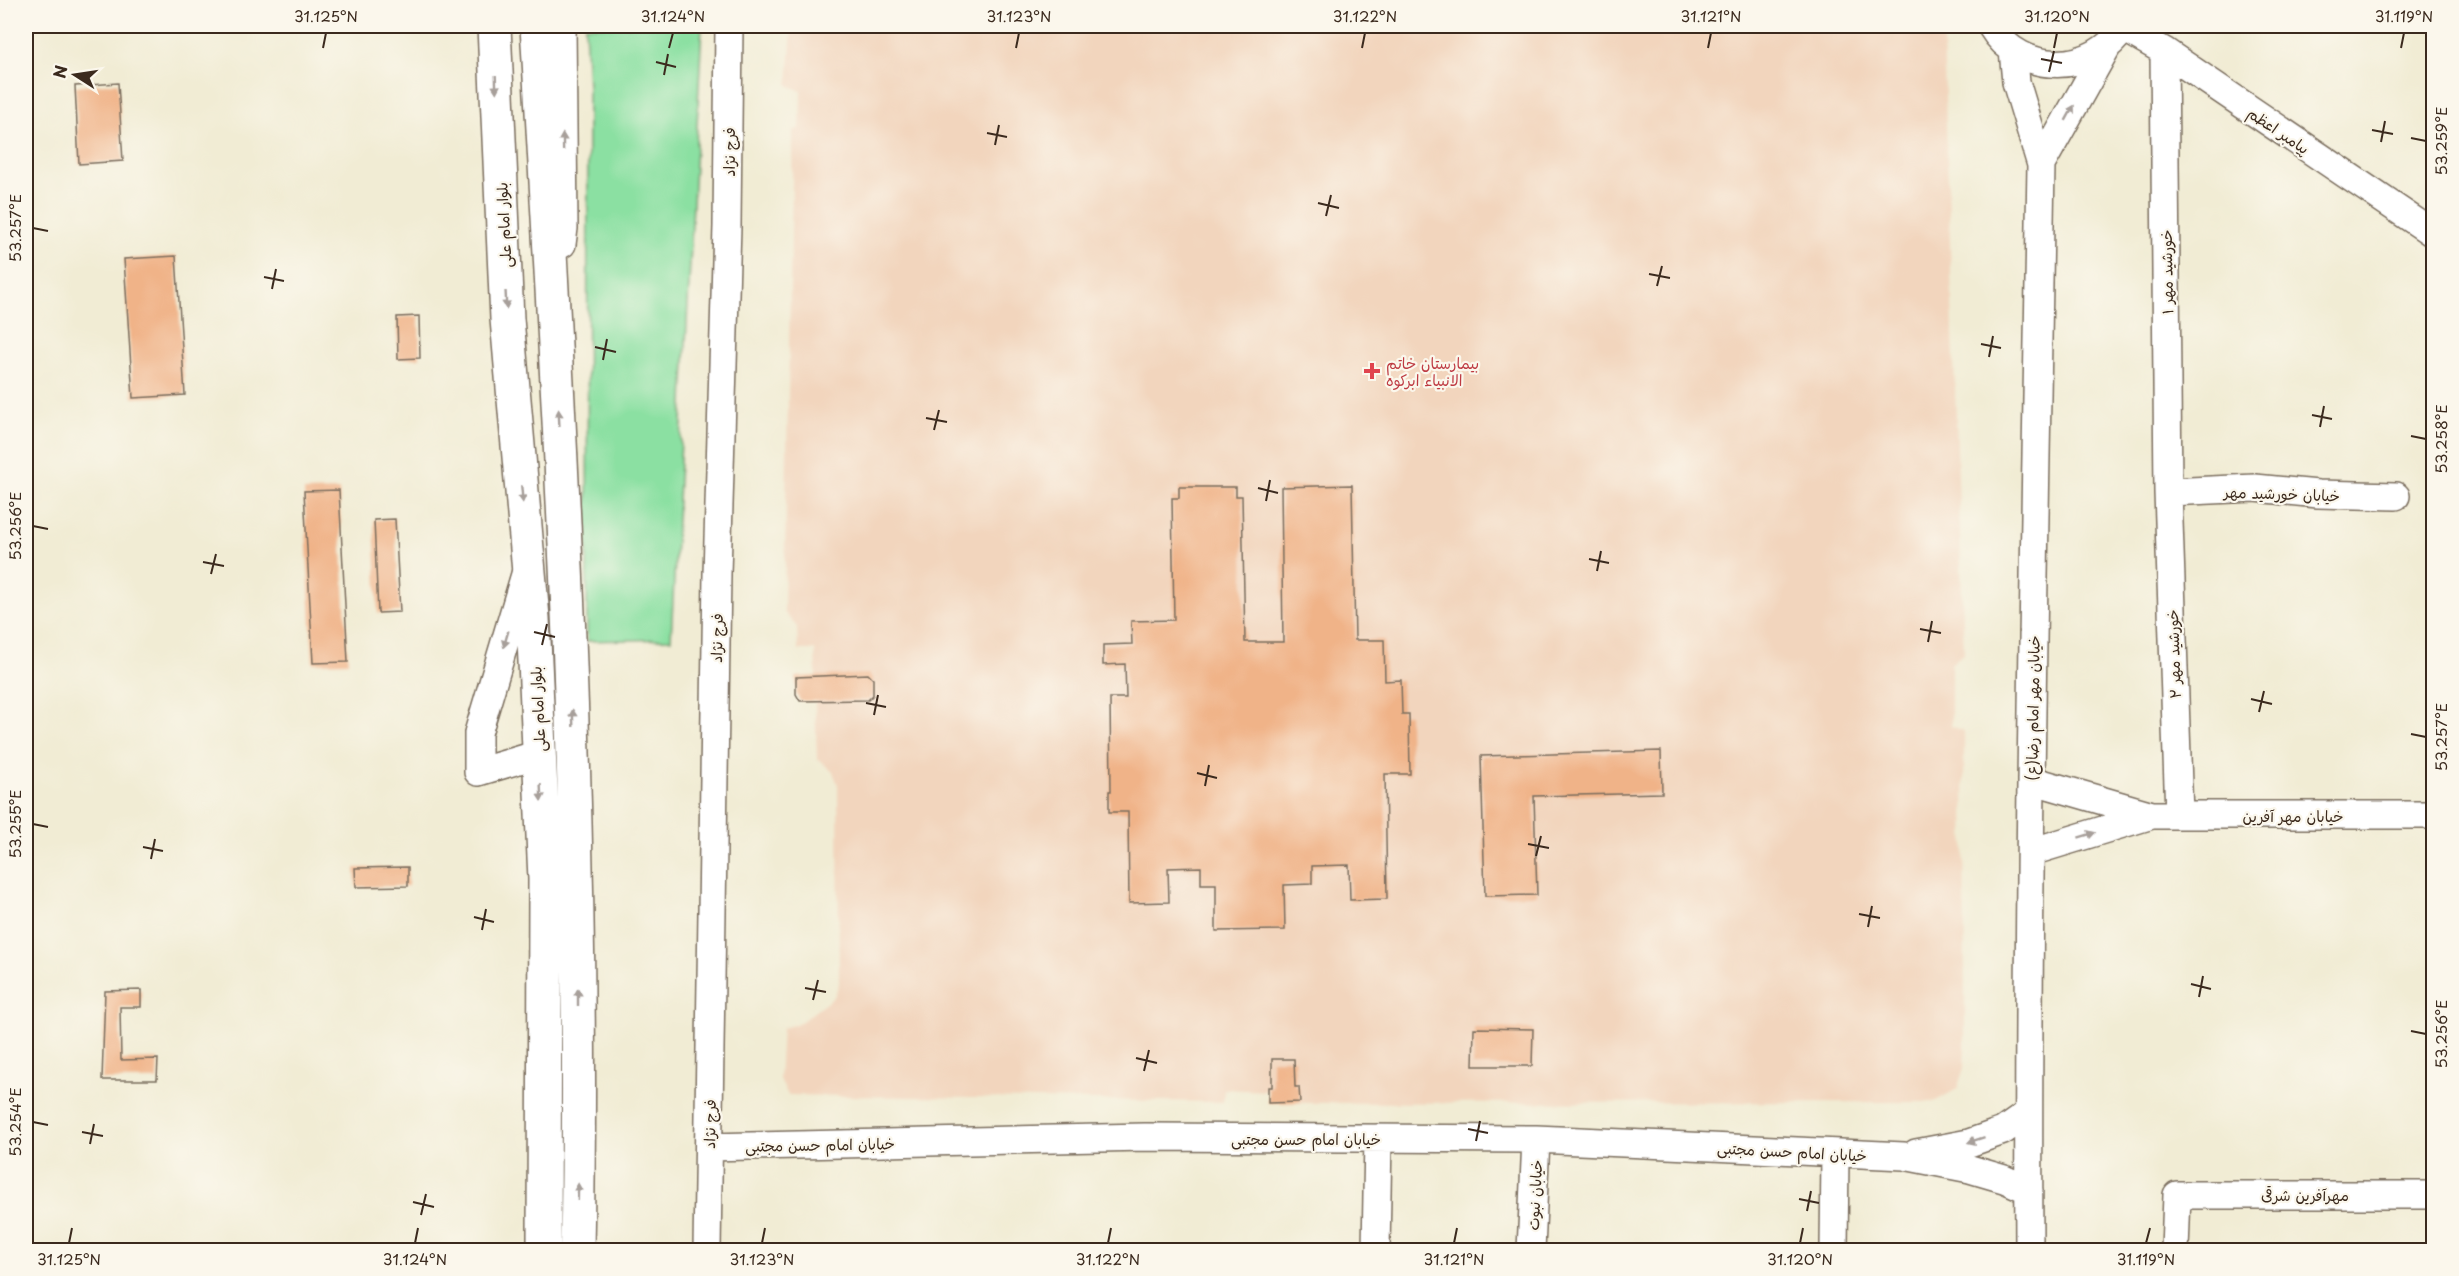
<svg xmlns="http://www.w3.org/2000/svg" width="2459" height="1276" font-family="'Playpen Sans','Playpen Sans Arabic',sans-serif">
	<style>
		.built { fill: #f2d5bd }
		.green { fill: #8be0a2; stroke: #638560; stroke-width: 1.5 }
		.building { fill: #f0b388 }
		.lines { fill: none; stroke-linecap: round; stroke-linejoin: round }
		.minor-casing { stroke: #7b6e5e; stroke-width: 30 }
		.major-casing { stroke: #7b6e5e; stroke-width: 36 }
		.minor { stroke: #fff; stroke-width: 27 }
		.major { stroke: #fff; stroke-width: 33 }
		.oneway { fill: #a79f9a }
		.ticks { fill: none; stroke: #3b2a1e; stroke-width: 2 }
		.health-dot { fill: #e0444e; stroke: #fbf7ec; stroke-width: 2 }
		.labels { text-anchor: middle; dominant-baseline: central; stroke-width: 4.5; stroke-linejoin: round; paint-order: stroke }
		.street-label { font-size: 15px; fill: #3b2a1e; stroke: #fbf7ec }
		.health-label { font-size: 15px; fill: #be3a42; stroke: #fbf7ec; text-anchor: start }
		.neatline { fill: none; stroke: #3b2a1e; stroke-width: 2 }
		.ticks-label { font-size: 15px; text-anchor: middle; fill: #3b2a1e }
	</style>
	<rect width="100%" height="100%" fill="#fbf7ec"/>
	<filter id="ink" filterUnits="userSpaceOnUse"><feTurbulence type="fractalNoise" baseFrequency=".0167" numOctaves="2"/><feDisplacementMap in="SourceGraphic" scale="12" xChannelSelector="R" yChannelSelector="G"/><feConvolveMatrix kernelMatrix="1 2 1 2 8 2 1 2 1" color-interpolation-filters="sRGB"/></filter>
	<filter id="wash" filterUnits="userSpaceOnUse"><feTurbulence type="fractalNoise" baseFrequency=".008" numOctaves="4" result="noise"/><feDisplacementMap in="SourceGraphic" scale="24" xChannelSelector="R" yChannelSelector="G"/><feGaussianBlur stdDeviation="1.35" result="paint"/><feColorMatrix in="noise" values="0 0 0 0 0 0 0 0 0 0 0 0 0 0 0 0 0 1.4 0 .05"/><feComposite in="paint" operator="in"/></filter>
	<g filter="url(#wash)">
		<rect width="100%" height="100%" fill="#f1ecd4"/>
		<path class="built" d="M 792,26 L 1922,26 L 1943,37 L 1964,653 L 1951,664 L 1951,726 L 1964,731 L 1965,1045 L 1964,1068 L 1957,1089 L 1934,1102 L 1268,1103 L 1268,1091 L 1224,1089 L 1223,1102 L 788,1095 L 779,1079 L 782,1028 L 798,1024 L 834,997 L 839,984 L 838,785 L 833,772 L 817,758 L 815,701 L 800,701 L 796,694 L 796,681 L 800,677 L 816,676 L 815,650 L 798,650 L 797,627 L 784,612 L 793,131 L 800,128 L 801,91 L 788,85 Z"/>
		<path class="green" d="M 585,26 L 702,26 L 671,639 L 587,641 L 588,88 Z"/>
		<g id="blocks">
			<path class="building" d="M 118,83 L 123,161 L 79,164 L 75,86 Z
				M 176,256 L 185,395 L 133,398 L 124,259 Z
				M 419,316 L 420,358 L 398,359 L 397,317 Z
				M 1352,485 L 1355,640 L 1384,640 L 1385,681 L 1401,680 L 1402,714 L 1409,714 L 1410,774 L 1385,774 L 1387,899 L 1350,900 L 1349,865 L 1312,866 L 1312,884 L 1284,885 L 1285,930 L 1216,931 L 1216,884 L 1201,884 L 1201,867 L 1168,868 L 1169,902 L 1129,903 L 1128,812 L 1109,812 L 1109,791 L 1111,791 L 1110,698 L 1126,698 L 1125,664 L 1103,665 L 1103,645 L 1132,644 L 1131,621 L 1174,620 L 1172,498 L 1179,498 L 1179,487 L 1236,487 L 1236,496 L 1242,496 L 1245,642 L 1283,642 L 1281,487 Z
				M 339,490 L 348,662 L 313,663 L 304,491 Z
				M 395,519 L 400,612 L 378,613 L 374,520 Z
				M 868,674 L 873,679 L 873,695 L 868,700 L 800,701 L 796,694 L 796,677 Z
				M 1661,751 L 1662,793 L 1534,796 L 1537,895 L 1485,896 L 1481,756 Z
				M 408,867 L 408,886 L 356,887 L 355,868 Z
				M 141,990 L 141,1007 L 120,1007 L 121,1060 L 158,1059 L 157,1080 L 102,1080 L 105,991 Z
				M 1474,1028 L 1533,1029 L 1532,1066 L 1473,1066 Z
				M 1272,1059 L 1294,1059 L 1295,1087 L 1299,1087 L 1300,1102 L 1268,1103 L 1268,1087 L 1272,1087 Z"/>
		</g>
	</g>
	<g filter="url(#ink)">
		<use href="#blocks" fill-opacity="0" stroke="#7b6e5e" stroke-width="1.5"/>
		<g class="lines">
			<defs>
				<path id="minor" d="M 1991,26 C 2021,77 2094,75 2125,26
					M 2124,28 L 2164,51 L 2434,234
					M 2013,50 L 2016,82 L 2041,165 C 2035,527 2027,889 2029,1250
					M 2164,51 L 2168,492 L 2179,815
					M 2041,165 L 2107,47
					M 562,244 L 564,228 L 562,26
					M 2168,492 L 2255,488 L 2318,494 L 2396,496
					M 526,571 L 478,733 L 478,772 L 539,754
					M 2031,780 L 2152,815 L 2434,815
					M 2031,852 L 2152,815
					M 709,1147 L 1145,1137 L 1536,1139 L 1904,1156 L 1970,1169 L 2004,1179 L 2029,1190
					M 1916,1153 L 1969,1143 L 2003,1131 L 2027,1114
					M 707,1250 L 717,574 L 727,226 L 729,26
					M 1376,1250 L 1378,1138
					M 1531,1250 L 1536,1139
					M 1834,1250 L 1835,1154
					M 2175,1250 L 2177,1195 L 2434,1195"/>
				<path id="major" d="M 494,26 L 507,319 L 533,618 L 545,879 L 544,1250
					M 537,26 C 561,434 585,841 577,1250"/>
			</defs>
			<use href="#minor" class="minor-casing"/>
			<use href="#major" class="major-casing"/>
			<use href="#minor" class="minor"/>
			<use href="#major" class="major"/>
		</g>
		<defs><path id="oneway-solid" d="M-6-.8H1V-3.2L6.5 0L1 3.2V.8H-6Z" transform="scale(1.5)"/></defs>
		<g class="oneway">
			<use href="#oneway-solid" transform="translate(496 84) rotate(88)"/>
			<use href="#oneway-solid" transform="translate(2070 113) rotate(-61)"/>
			<use href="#oneway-solid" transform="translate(563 142) rotate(-91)"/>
			<use href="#oneway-solid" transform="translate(506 300) rotate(87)"/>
			<use href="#oneway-solid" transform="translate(559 418) rotate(-93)"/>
			<use href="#oneway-solid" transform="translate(522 494) rotate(85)"/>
			<use href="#oneway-solid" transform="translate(506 639) rotate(106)"/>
			<use href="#oneway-solid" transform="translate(573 718) rotate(-92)"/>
			<use href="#oneway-solid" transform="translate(541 793) rotate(87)"/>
			<use href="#oneway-solid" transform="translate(2087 835) rotate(-17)"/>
			<use href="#oneway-solid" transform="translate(578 997) rotate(-90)"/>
			<use href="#oneway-solid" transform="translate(1976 1140) rotate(162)"/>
			<use href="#oneway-solid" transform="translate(578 1192) rotate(-89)"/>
		</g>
	</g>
	<path class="ticks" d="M 323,48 L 326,33M 669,48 L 673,33M 1016,48 L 1019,33M 1362,48 L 1365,33M 1708,48 L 1711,33M 2054,48 L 2057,33M 2401,48 L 2404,33M 2041,59 L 2062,63M 656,62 L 676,67M 2049,72 L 2054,51M 664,75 L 668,54M 2372,130 L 2393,134M 987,133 L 1007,137M 2411,138 L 2426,141M 2381,142 L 2385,121M 995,145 L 999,125M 1318,203 L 1339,208M 1326,216 L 1331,195M 33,228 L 48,231M 1649,274 L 1670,278M 264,277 L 284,281M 1657,286 L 1662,266M 272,289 L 276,269M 1981,344 L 2001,348M 595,347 L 616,352M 1989,357 L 1993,336M 603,360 L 607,339M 2312,415 L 2332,419M 926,418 L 947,422M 2320,427 L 2324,406M 934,430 L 939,410M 2411,436 L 2426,439M 1258,488 L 1278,493M 1266,501 L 1270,480M 33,526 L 48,529M 1589,559 L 1609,563M 203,562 L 224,566M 1597,571 L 1601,551M 211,574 L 216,554M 1920,629 L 1941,633M 534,632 L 555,637M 1928,642 L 1932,621M 542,645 L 547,624M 2251,699 L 2272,704M 866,703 L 886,707M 2259,712 L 2264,691M 874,715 L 878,695M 2411,734 L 2426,737M 1197,773 L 1217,778M 1205,786 L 1209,765M 33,824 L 48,827M 1528,844 L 1549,848M 143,847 L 163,851M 1536,856 L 1541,836M 151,859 L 155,839M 1859,914 L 1880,918M 474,917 L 494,922M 1868,927 L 1872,906M 482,930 L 486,909M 2191,984 L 2211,989M 805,988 L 826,992M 2199,997 L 2203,976M 813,1000 L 818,980M 2411,1031 L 2426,1034M 1136,1058 L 1157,1063M 1144,1071 L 1149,1050M 33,1122 L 48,1125M 1468,1129 L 1488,1133M 82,1132 L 103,1136M 1476,1141 L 1480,1121M 90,1144 L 94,1124M 1799,1199 L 1819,1203M 413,1202 L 434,1207M 1807,1211 L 1811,1191M 421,1215 L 426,1194M 69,1243 L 72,1228M 415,1243 L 418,1228M 762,1243 L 765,1228M 1108,1243 L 1111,1228M 1454,1243 L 1457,1228M 1800,1243 L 1803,1228M 2146,1243 L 2150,1228"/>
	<path class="health-dot" d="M1369 362h6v6h6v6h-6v6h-6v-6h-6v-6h6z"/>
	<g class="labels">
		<g class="street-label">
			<text transform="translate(2279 130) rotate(34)">پیامبر اعظم</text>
			<text transform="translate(728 152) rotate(-90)">فرج نژاد</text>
			<text transform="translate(503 225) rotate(-93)">بلوار امام علی</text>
			<text transform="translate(2166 272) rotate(-91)">خورشید مهر ۱</text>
			<text transform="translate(2282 493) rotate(2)">خیابان خورشید مهر</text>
			<text transform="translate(716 638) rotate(-89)">فرج نژاد</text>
			<text transform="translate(2173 654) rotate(-92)">خورشید مهر ۲</text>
			<text transform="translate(2032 708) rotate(-89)">خیابان مهر امام رضا(ع)</text>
			<text transform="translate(537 709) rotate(-93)">بلوار امام علی</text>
			<text x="2293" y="815">خیابان مهر آفرین</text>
			<text transform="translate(709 1124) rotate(-89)">فرج نژاد</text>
			<text x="1306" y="1138">خیابان امام حسن مجتبی</text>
			<text transform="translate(820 1144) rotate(-1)">خیابان امام حسن مجتبی</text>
			<text transform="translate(1792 1151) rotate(3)">خیابان امام حسن مجتبی</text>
			<text x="2305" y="1194">مهرآفرین شرقی</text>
			<text transform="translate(1534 1195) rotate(-87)">خیابان نبوت</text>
		</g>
		<g class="health-label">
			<text x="1386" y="362">بیمارستان خاتم<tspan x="1386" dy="17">الانبیاء ابرکوه</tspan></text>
		</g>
	</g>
	<rect width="2459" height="1276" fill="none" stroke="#fbf7ec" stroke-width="66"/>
	<g transform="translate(75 75) rotate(282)" stroke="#fbf7ec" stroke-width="4.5" paint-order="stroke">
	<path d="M0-4.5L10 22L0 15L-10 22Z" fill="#3b2a1e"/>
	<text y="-9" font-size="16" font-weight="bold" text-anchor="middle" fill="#3b2a1e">N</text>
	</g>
	<rect x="33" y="33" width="2393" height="1210" class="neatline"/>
	<g class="ticks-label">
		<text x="326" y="22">31.125°N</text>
		<text x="673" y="22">31.124°N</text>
		<text x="1019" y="22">31.123°N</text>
		<text x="1365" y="22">31.122°N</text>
		<text x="1711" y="22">31.121°N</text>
		<text x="2057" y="22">31.120°N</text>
		<text x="2404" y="22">31.119°N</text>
		<text transform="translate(2442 141) rotate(-90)" y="5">53.259°E</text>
		<text transform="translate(16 228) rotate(-90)" y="5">53.257°E</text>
		<text transform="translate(2442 439) rotate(-90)" y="5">53.258°E</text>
		<text transform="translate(16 526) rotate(-90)" y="5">53.256°E</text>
		<text transform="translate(2442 737) rotate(-90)" y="5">53.257°E</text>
		<text transform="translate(16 824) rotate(-90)" y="5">53.255°E</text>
		<text transform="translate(2442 1034) rotate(-90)" y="5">53.256°E</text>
		<text transform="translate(16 1122) rotate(-90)" y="5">53.254°E</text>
		<text x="69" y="1265">31.125°N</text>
		<text x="415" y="1265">31.124°N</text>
		<text x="762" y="1265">31.123°N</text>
		<text x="1108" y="1265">31.122°N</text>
		<text x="1454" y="1265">31.121°N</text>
		<text x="1800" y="1265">31.120°N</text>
		<text x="2146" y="1265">31.119°N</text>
	</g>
</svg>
